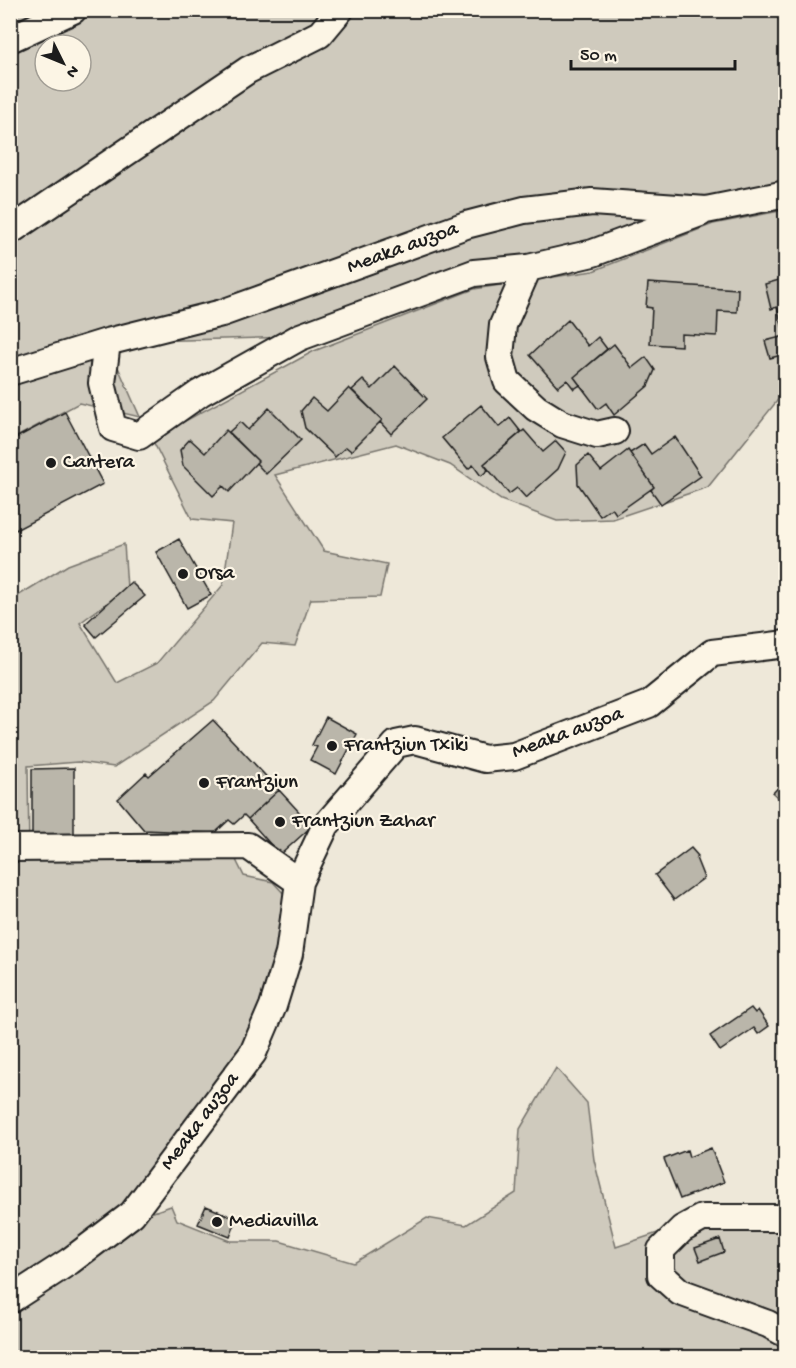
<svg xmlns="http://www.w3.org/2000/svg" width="796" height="1368" font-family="'Gochi Hand',sans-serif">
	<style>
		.green { fill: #cfcabd; stroke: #76736c; stroke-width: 1.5; fill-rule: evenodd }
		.building { fill: #bab6aa; stroke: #1c1c1c; stroke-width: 1.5 }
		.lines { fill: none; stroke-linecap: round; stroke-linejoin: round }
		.minor-casing { stroke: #1c1c1c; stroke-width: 30 }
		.minor { stroke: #fcf5e5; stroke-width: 26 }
		.poi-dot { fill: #1c1c1c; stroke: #fcf5e5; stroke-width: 2 }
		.labels { text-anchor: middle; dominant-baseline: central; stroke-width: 4.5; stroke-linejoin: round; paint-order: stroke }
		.street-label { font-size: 21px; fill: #1c1c1c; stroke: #fcf5e5 }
		.poi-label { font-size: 21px; fill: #1c1c1c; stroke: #fcf5e5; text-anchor: start }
	</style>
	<rect width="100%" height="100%" fill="#eee8d9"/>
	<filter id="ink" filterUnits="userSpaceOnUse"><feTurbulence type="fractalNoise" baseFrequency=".0167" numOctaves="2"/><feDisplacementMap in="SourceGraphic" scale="12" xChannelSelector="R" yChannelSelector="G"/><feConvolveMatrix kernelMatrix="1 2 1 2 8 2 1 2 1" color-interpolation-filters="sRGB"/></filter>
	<g filter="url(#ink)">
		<path class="green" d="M 10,11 L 785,11 L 785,194 L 300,337 L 107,342 L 140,417 L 79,403 L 11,440 ZM 45,45 L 81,45 L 81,81 L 45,81 Z
			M 785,210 L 785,391 L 708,487 L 613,519 L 557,521 L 501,500 L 450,465 L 396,444 L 275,475 L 324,551 L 387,564 L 380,597 L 311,599 L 295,646 L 262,643 L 214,701 L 114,767 L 78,762 L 28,766 L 29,856 L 187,854 L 236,860 L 244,876 L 273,882 L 286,896 L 283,953 L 245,1052 L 132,1209 L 11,1295 L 11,600 L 68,565 L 124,544 L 127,588 L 80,623 L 117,683 L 157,663 L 223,585 L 232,523 L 192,519 L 152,439 L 314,351 L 474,289 L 593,271 L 713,224 Z
			M 556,1068 L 587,1103 L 594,1160 L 616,1247 L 702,1218 L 785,1215 L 785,1357 L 11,1357 L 10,1309 L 136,1218 L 171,1206 L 177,1220 L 230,1241 L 279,1241 L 354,1263 L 427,1218 L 466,1225 L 516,1193 L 520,1129 Z"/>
		<path class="building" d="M 786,278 L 786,354 L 770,358 L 765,341 L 785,336 L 777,307 L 771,309 L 765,284 Z
			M 648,283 L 738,289 L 737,312 L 718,311 L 717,336 L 681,334 L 681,346 L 650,344 L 652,308 L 646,307 Z
			M 568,320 L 588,346 L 598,337 L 607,349 L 574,377 L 580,385 L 574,389 L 567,380 L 558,387 L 530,355 Z
			M 614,344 L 632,368 L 646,357 L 655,370 L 648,386 L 614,415 L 606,403 L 598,409 L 574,377 Z
			M 395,366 L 427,399 L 391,434 L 380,422 L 382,420 L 352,390 L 363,380 L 372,389 Z
			M 349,388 L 382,420 L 351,451 L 346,447 L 335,457 L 305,428 L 301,411 L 312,398 L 327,411 Z
			M 481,405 L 499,427 L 510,418 L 521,432 L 484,464 L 488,470 L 481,476 L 473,465 L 468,469 L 442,438 Z
			M 269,408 L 301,440 L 266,474 L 256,463 L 258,461 L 229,432 L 240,422 L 248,430 Z
			M 65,412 L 103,484 L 10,533 L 10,441 Z
			M 226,430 L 258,461 L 229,492 L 223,486 L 213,496 L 183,466 L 180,450 L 190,439 L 205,453 Z
			M 524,430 L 543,452 L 556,441 L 566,452 L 558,469 L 526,498 L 517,488 L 509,494 L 484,464 Z
			M 675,437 L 701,476 L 661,504 L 651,490 L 654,487 L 630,453 L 644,444 L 651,454 Z
			M 628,450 L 654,487 L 616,514 L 612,508 L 600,516 L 578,484 L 577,465 L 588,455 L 601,471 Z
			M 179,539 L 211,595 L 187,608 L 156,552 Z
			M 131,582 L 145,596 L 96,637 L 85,624 Z
			M 326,717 L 357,734 L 336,774 L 310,760 L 317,747 L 312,745 Z
			M 213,720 L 279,790 L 248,819 L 244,815 L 234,824 L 229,820 L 215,833 L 144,830 L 118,799 L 146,773 L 149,776 Z
			M 74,768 L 74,835 L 32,835 L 32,769 Z
			M 786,779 L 786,805 L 773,793 Z
			M 279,790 L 312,826 L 280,855 L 248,819 Z
			M 691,848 L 698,856 L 696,858 L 704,878 L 674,900 L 655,875 Z
			M 751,1008 L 755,1013 L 758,1010 L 769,1026 L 758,1034 L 754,1028 L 720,1051 L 710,1036 Z
			M 711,1148 L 724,1182 L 680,1199 L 664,1159 L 687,1150 L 689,1157 Z
			M 206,1206 L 237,1219 L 230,1237 L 198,1224 Z
			M 720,1239 L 724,1252 L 700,1261 L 695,1248 Z"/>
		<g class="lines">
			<defs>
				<path id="minor" d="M 10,39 L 73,10
					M 10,231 L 248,70 L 320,34 L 340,10
					M 528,268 L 503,325 L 500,357 L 507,381 L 536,408 L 562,424 L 597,435 L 615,431
					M 107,342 L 102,383 L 113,428 L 139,436 L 200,393 L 300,337 L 474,273 L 528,268 L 593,253 L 700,213
					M 10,372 L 107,342 L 222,313 L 466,225 L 524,210 L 592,202 L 706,210 L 786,194
					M 10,848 L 248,846 L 299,882 L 326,825 L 396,744 L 415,740 L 485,759 L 514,756 L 649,704 L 712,653 L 786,644
					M 786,1218 L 702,1218 L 682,1229 L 661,1250 L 661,1275 L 680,1292 L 768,1324 L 786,1334
					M 10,1300 L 70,1261 L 132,1214 L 253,1053 L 273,1006 L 289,954 L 299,882"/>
			</defs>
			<use href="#minor" class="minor-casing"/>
			<use href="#minor" class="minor"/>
		</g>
	</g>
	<g class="poi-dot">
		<circle cx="51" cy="463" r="6"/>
		<circle cx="183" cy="574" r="6"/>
		<circle cx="332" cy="746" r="6"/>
		<circle cx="204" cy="783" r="6"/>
		<circle cx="280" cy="822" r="6"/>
		<circle cx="217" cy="1222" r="6"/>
	</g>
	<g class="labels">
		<g class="street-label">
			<text transform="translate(403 249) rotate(-20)">Meaka auzoa</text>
			<text transform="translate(568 734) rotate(-20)">Meaka auzoa</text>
			<text transform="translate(201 1122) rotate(-53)">Meaka auzoa</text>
		</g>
		<g class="poi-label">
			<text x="63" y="463">Cantera</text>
			<text x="195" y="574">Orsa</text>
			<text x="344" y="746">Frantziun Txiki</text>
			<text x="216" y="783">Frantziun</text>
			<text x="292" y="822">Frantziun Zahar</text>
			<text x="229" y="1222">Mediavilla</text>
		</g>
	</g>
	<rect width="796" height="1368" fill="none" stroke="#fcf5e5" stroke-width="36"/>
	<rect x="18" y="18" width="760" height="1332" fill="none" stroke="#1c1c1c" stroke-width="2" filter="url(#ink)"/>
	<g transform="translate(63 63) rotate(133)"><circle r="28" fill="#fcf5e5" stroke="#a29e95" stroke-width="1.5"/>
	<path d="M0-4.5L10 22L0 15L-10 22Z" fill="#1c1c1c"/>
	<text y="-9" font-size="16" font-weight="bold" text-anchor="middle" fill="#1c1c1c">N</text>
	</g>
	<path d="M571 60v9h164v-9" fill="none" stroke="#1c1c1c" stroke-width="3"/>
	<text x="580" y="60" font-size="18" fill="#1c1c1c" stroke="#fcf5e5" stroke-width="4.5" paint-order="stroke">50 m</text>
</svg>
